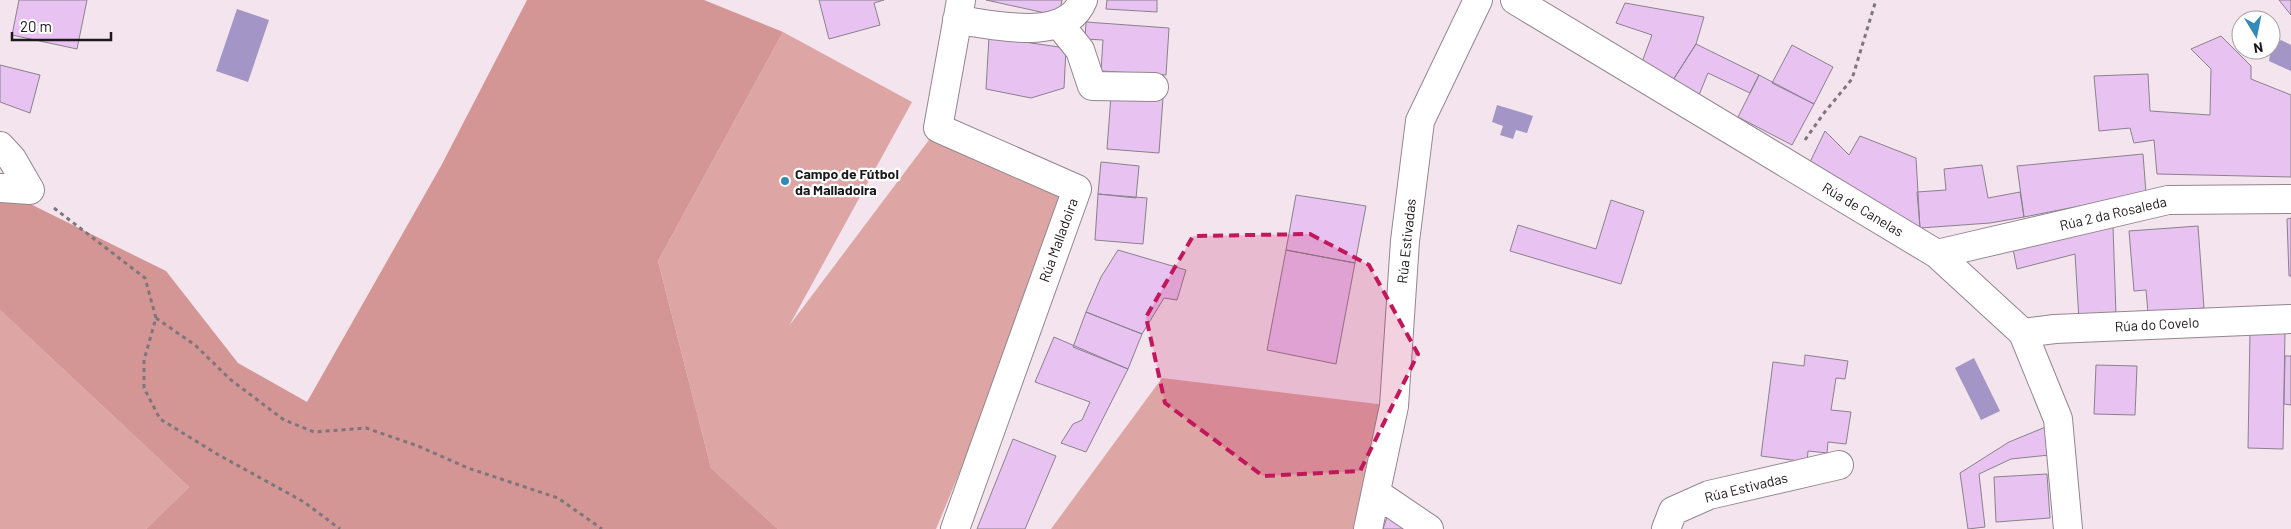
<svg xmlns="http://www.w3.org/2000/svg" width="2291" height="529" font-family="Barlow,sans-serif">
	<style>
		.green { fill: #dda6a5 }
		.forest { fill: #d39695 }
		.water { fill: #a495c7 }
		.building { fill: #e8c3f2; stroke: #8a818d }
		.lines { fill: none; stroke-linecap: round; stroke-linejoin: round }
		.minor-casing { stroke: #93868e; stroke-width: 30 }
		.path { stroke: #7f767c; stroke-width: 3; stroke-dasharray: 4 4; stroke-linecap: butt }
		.minor { stroke: #fff; stroke-width: 28 }
		.marked { fill: #c2185b; fill-opacity: 0.2; stroke: #c2185b; stroke-width: 4; stroke-dasharray: 10 6; stroke-linejoin: round }
		.poi-dot { fill: #3489b8; stroke: #fff; stroke-width: 2 }
		.labels { text-anchor: middle; dominant-baseline: central; stroke-width: 4.5; stroke-linejoin: round; paint-order: stroke }
		.poi-label { font-size: 14px; font-weight: bold; fill: #1d181b; stroke: #fff; text-anchor: start }
		.street-label { font-size: 14px; fill: #1d181b; stroke: #fff }
	</style>
	<rect width="100%" height="100%" fill="#f3e4ee"/>
	<path class="green" d="M 783,32 L 912,102 L 789,326 L 938,128 L 1077,189 L 936,529 L 778,529 L 711,468 L 658,261 Z
		M 0,310 L 189,487 L 146,529 L 0,529 Z
		M 1162,378 L 1394,406 L 1368,529 L 1051,529 Z"/>
	<path class="forest" d="M 527,0 L 704,0 L 783,32 L 658,261 L 711,468 L 778,529 L 146,529 L 189,487 L 0,310 L 0,189 L 166,271 L 238,363 L 307,402 L 441,166 Z"/>
	<path class="water" d="M 237,9 L 269,20 L 248,82 L 216,71 Z
		M 2281,40 L 2291,45 L 2291,71 L 2269,61 L 2271,47 Z
		M 1497,105 L 1533,116 L 1527,133 L 1516,130 L 1513,139 L 1500,135 L 1503,126 L 1492,122 Z
		M 1974,358 L 2000,411 L 1981,420 L 1955,368 Z"/>
	<path class="building" d="M 19,0 L 87,0 L 77,49 L 12,35 Z
		M 819,0 L 884,0 L 874,3 L 880,25 L 829,39 Z
		M 986,0 L 1062,0 L 1059,16 Z
		M 1107,0 L 1157,0 L 1157,12 L 1106,9 Z
		M 2279,0 L 2291,0 L 2291,15 Z
		M 1625,3 L 1704,17 L 1696,44 L 1673,80 L 1642,62 L 1652,35 L 1616,23 Z
		M 1086,22 L 1169,28 L 1166,75 L 1101,71 L 1103,40 L 1085,39 Z
		M 2221,36 L 2251,66 L 2251,79 L 2291,95 L 2291,177 L 2157,174 L 2154,140 L 2134,143 L 2130,128 L 2099,131 L 2094,76 L 2148,74 L 2150,111 L 2210,115 L 2211,69 L 2191,49 Z
		M 989,37 L 1066,48 L 1064,88 L 1031,98 L 986,89 Z
		M 1696,44 L 1759,75 L 1750,93 L 1708,73 L 1699,95 L 1673,80 Z
		M 1792,45 L 1833,67 L 1814,104 L 1772,83 Z
		M 0,65 L 40,75 L 30,113 L 0,102 Z
		M 1759,75 L 1814,104 L 1792,145 L 1738,117 Z
		M 1111,95 L 1163,98 L 1159,153 L 1107,149 Z
		M 1825,131 L 1849,155 L 1860,136 L 1916,158 L 1920,228 L 1810,162 Z
		M 2143,154 L 2146,193 L 2024,217 L 2017,166 Z
		M 1101,162 L 1139,166 L 1136,198 L 1098,194 Z
		M 1982,165 L 1988,198 L 2020,192 L 2024,217 L 1990,223 L 1920,228 L 1917,192 L 1946,190 L 1944,169 Z
		M 1098,194 L 1147,198 L 1143,244 L 1095,240 Z
		M 1296,195 L 1366,206 L 1355,263 L 1286,250 Z
		M 1611,200 L 1644,211 L 1621,284 L 1510,251 L 1518,225 L 1596,249 Z
		M 2291,218 L 2291,276 L 2289,276 L 2287,219 Z
		M 2113,226 L 2116,315 L 2079,320 L 2075,254 L 2017,269 L 2013,249 Z
		M 2198,226 L 2204,308 L 2148,313 L 2146,290 L 2134,291 L 2129,231 Z
		M 1118,250 L 1186,270 L 1177,300 L 1164,298 L 1142,334 L 1086,312 L 1101,277 Z
		M 1286,250 L 1355,263 L 1336,364 L 1267,350 Z
		M 1086,312 L 1142,334 L 1128,369 L 1073,347 Z
		M 2250,331 L 2285,331 L 2283,449 L 2248,448 Z
		M 1054,337 L 1128,369 L 1086,452 L 1061,443 L 1073,424 L 1082,420 L 1090,402 L 1035,382 Z
		M 1805,355 L 1848,361 L 1845,379 L 1836,378 L 1831,410 L 1851,412 L 1846,444 L 1828,442 L 1827,453 L 1808,451 L 1807,462 L 1761,456 L 1773,362 L 1804,366 Z
		M 2285,356 L 2291,356 L 2291,405 L 2284,404 Z
		M 2096,365 L 2137,366 L 2135,415 L 2094,414 Z
		M 2048,426 L 2049,455 L 2011,459 L 1979,474 L 1985,527 L 1968,529 L 1960,473 L 2009,442 Z
		M 1013,439 L 1056,456 L 1025,529 L 977,529 Z
		M 2047,474 L 2050,518 L 1996,522 L 1994,477 Z
		M 1388,514 L 1409,529 L 1383,529 Z"/>
	<g class="lines">
		<defs>
			<path id="minor" d="M 1515,0 L 1937,254 L 2023,333 L 2058,419 L 2068,529
				M 957,20 C 993,24 1066,44 1083,0
				M 1059,24 L 1080,50 L 1092,86 L 1154,87
				M 0,146 L 12,159 L 30,190 L 0,188
				M 1937,254 L 2168,200 L 2291,199
				M 2023,333 L 2055,329 L 2291,319
				M 1376,493 L 1429,529
				M 955,529 L 1077,189 L 938,128 L 961,0
				M 1368,529 L 1394,406 L 1405,241 L 1420,121 L 1478,0
				M 1666,529 L 1673,511 L 1709,495 L 1839,465"/>
		</defs>
		<use href="#minor" class="minor-casing"/>
		<path class="path" d="M 1805,140 L 1824,113 L 1852,79 L 1876,0
			M 54,208 L 145,278 L 156,318 L 144,360 L 144,388 L 160,419 L 217,454 L 304,502 L 340,529
			M 156,318 L 195,345 L 231,380 L 284,420 L 314,432 L 366,428 L 418,446 L 468,468 L 558,498 L 602,529"/>
		<use href="#minor" class="minor"/>
	</g>
	<path class="marked" d="M 1310,234 L 1369,265 L 1418,354 L 1360,471 L 1263,476 L 1165,403 L 1146,317 L 1193,236 Z"/>
	<circle class="poi-dot" cx="785" cy="181" r="5"/>
	<g class="labels">
		<g class="poi-label">
			<text x="795" y="173">Campo de Fútbol<tspan x="795" dy="16">da Malladoira</tspan></text>
		</g>
		<g class="street-label">
			<text transform="translate(1863 209) rotate(31)">Rúa de Canelas</text>
			<text transform="translate(2113 213) rotate(-13)">Rúa 2 da Rosaleda</text>
			<text transform="translate(1058 240) rotate(-70)">Rúa Malladoira</text>
			<text transform="translate(1406 241) rotate(-84)">Rúa Estivadas</text>
			<text transform="translate(2157 324) rotate(-3)">Rúa do Covelo</text>
			<text transform="translate(1746 487) rotate(-14)">Rúa Estivadas</text>
		</g>
	</g>
	<g transform="translate(2256 35) rotate(170)"><circle r="24" fill="#ffffff" stroke="#a5a3a4"/>
	<path d="M0-4L9 19L0 12L-9 19Z" fill="#3489b8"/>
	<text y="-8" font-size="14" font-weight="bold" text-anchor="middle" fill="#1d181b">N</text>
	</g>
	<path d="M12 32v8h99v-8" fill="none" stroke="#1d181b" stroke-width="2.5"/>
	<text x="20" y="32" font-size="15" fill="#1d181b" stroke="#ffffff" stroke-width="4" paint-order="stroke">20 m</text>
</svg>
